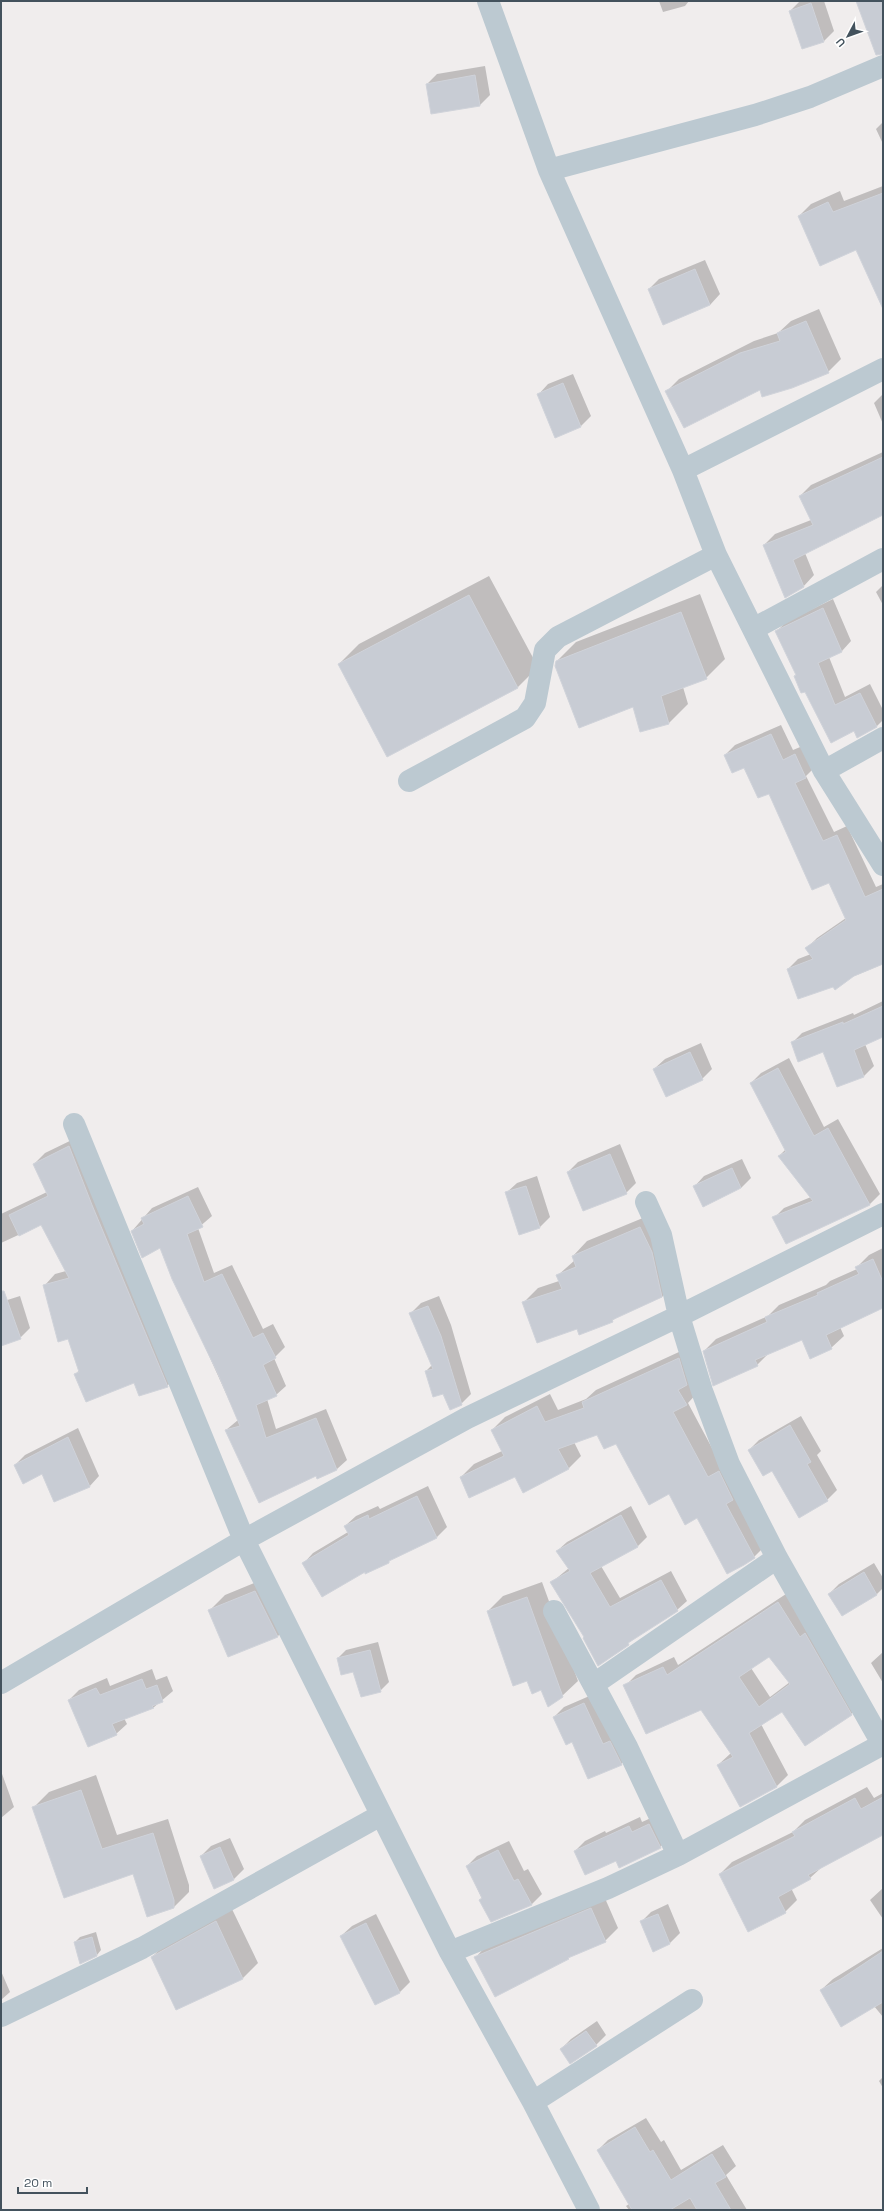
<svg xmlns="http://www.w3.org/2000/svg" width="884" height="2211" font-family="'Space Grotesk',sans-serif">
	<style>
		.shadow { fill: #0003; fill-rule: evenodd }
		.building { fill: #c8ccd4; stroke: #d0d3da; fill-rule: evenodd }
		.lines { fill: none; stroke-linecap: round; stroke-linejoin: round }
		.minor { stroke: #bcc9d1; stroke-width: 22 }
	</style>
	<rect width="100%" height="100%" fill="#f0eded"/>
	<path class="shadow" d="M 659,1 L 689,1 L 685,6 L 663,12 Z
		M 800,1 L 824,1 L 834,31 L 824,41 L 803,48 L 790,11 Z
		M 485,66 L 490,95 L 480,105 L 432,113 L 427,84 L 437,74 Z
		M 883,122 L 883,144 L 876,129 Z
		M 883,186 L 883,306 L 857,249 L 799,216 L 811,204 L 840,191 L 844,201 Z
		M 705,260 L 720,294 L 710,305 L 649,289 L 659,279 Z
		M 819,309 L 841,359 L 828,372 L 760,389 L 667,391 L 679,379 L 754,341 L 778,333 L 791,321 Z
		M 573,374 L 591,416 L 581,426 L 538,395 L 548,384 Z
		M 883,394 L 883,424 L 874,403 Z
		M 883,452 L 883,514 L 805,553 L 814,575 L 803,587 L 764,545 L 775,534 L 811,520 L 800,496 L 811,485 Z
		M 489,576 L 538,667 L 518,687 L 388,755 L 339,664 L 359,644 Z
		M 883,585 L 883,605 L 876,592 Z
		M 700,594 L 725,659 L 706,678 L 683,687 L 688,704 L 669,723 L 557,661 L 576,642 Z
		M 833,599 L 851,641 L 842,651 L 829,657 L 845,697 L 870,684 L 883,710 L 883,720 L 877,726 L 858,737 L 855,730 L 797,675 L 776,632 L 786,622 Z
		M 781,725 L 793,750 L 805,745 L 815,767 L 806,776 L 834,832 L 847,826 L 876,887 L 883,884 L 883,964 L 833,985 L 788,969 L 798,959 L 811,954 L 807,948 L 817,938 L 846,918 L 829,881 L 769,793 L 745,766 L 725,755 L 735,745 Z
		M 883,1001 L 883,1036 L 865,1044 L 874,1066 L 864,1076 L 837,1086 L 824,1051 L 792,1043 L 802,1033 L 853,1013 L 854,1015 Z
		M 701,1043 L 712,1069 L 702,1079 L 654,1069 L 665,1059 Z
		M 789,1058 L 824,1127 L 838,1119 L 880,1194 L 869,1205 L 774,1218 L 784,1208 L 811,1197 L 779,1156 L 786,1149 L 751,1083 L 761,1073 Z
		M 80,1136 L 178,1375 L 167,1386 L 76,1374 L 79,1370 L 68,1338 L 45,1285 L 55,1274 L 66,1271 L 42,1224 L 1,1243 L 1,1214 L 47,1192 L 34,1164 L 45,1153 Z
		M 620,1144 L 636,1183 L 626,1193 L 568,1172 L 578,1162 Z
		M 742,1159 L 751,1178 L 741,1188 L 694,1187 L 704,1176 Z
		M 537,1176 L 550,1217 L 540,1227 L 520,1234 L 506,1193 L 517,1183 Z
		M 198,1187 L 212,1216 L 198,1228 L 214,1273 L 232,1265 L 263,1329 L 273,1324 L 285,1347 L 274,1358 L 286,1386 L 276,1395 L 267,1399 L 276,1429 L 326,1409 L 347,1460 L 337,1469 L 318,1477 L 317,1475 L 226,1430 L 238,1420 L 160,1247 L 132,1231 L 152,1208 Z
		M 655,1213 L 676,1282 L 662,1297 L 617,1317 L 612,1321 L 578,1328 L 524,1302 L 538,1288 L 559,1281 L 557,1276 L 575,1260 L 573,1256 L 587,1241 Z
		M 883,1248 L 883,1307 L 840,1327 L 844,1336 L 831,1348 L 803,1339 L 769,1353 L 757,1365 L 704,1351 L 716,1339 L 768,1316 L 779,1305 L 826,1285 L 830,1281 L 857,1269 L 857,1267 L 869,1255 Z
		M 20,1296 L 30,1328 L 20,1338 L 1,1345 L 1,1302 Z
		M 439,1296 L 451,1325 L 471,1394 L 461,1404 L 444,1393 L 426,1371 L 432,1365 L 410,1314 L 421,1303 Z
		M 692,1346 L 699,1391 L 688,1403 L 721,1465 L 767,1544 L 754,1557 L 698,1517 L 669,1493 L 617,1442 L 598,1433 L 574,1442 L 581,1456 L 568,1469 L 515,1475 L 461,1477 L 474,1464 L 502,1451 L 492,1430 L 505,1417 L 550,1394 L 558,1410 L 586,1399 L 596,1390 Z
		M 801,1416 L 821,1451 L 817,1455 L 837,1490 L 827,1500 L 772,1469 L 749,1450 L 759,1440 Z
		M 78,1428 L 99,1476 L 89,1487 L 15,1465 L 25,1455 Z
		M 428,1486 L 447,1527 L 437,1537 L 348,1580 L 303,1564 L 313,1553 L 348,1532 L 345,1526 L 356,1516 L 378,1506 L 380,1509 Z
		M 631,1506 L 647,1537 L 638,1546 L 601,1566 L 620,1598 L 671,1571 L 687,1601 L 677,1610 L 636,1637 L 598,1665 L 585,1636 L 552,1582 L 569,1568 L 557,1551 L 567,1542 Z
		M 874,1563 L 883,1578 L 883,1588 L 877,1594 L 842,1615 L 829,1594 L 839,1584 Z
		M 271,1576 L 293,1621 L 278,1636 L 210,1610 L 225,1595 Z
		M 542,1582 L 578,1681 L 562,1696 L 541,1689 L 528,1679 L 488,1611 L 503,1596 Z
		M 789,1592 L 862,1703 L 851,1714 L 782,1711 L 761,1724 L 788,1775 L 777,1786 L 740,1806 L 718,1765 L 731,1753 L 701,1709 L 625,1686 L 636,1675 L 674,1657 L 678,1665 ZM 770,1656 L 790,1682 L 770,1697 L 751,1668 Z
		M 378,1642 L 389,1682 L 380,1691 L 338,1658 L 346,1650 Z
		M 883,1652 L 883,1683 L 871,1663 Z
		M 152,1669 L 156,1680 L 167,1676 L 173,1691 L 153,1708 L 124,1718 L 127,1724 L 116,1734 L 69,1700 L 79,1690 L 107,1678 L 110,1686 Z
		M 594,1694 L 631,1754 L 621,1764 L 573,1741 L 554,1717 L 564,1707 Z
		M 1,1771 L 14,1807 L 1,1818 Z
		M 96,1775 L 117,1835 L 168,1819 L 189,1885 L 189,1892 L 174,1907 L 134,1873 L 34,1807 L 49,1792 Z
		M 867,1787 L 874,1798 L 883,1793 L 883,1834 L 822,1867 L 810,1878 L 791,1888 L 797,1900 L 785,1912 L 720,1874 L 732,1862 L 793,1832 L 805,1820 Z
		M 660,1814 L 671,1837 L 660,1847 L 616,1860 L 575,1851 L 585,1841 L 605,1831 L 606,1833 L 640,1817 L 642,1822 Z
		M 230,1838 L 244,1869 L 234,1879 L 215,1888 L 201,1856 L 211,1846 Z
		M 509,1841 L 524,1871 L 528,1869 L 542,1894 L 532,1904 L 492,1921 L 467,1866 L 477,1856 Z
		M 883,1888 L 883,1919 L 870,1900 Z
		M 604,1896 L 618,1928 L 605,1941 L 572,1955 L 495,1995 L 476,1957 L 488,1944 Z
		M 668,1904 L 680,1933 L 670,1943 L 653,1950 L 641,1922 L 651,1912 Z
		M 231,1907 L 258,1963 L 243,1978 L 176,2009 L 152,1957 L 167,1942 Z
		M 376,1914 L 410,1982 L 400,1992 L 375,2004 L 341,1936 L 352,1926 Z
		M 96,1932 L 101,1950 L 97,1955 L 75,1942 L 80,1937 Z
		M 883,1948 L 883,2017 L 874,2006 L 821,1990 L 833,1979 Z
		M 1,1971 L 10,1992 L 1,2000 Z
		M 597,2021 L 606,2035 L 596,2045 L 561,2049 L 571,2039 Z
		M 883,2077 L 883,2088 L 879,2081 Z
		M 646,2118 L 661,2142 L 664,2140 L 681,2170 L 723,2145 L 736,2166 L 726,2175 L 747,2210 L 629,2210 L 626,2206 L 629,2204 L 598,2150 L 608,2140 Z"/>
	<path class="building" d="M 856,1 L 883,1 L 883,54 L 876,55 Z
		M 811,3 L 824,42 L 802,49 L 789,11 Z
		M 475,75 L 480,106 L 431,114 L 426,84 Z
		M 883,193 L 883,309 L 856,250 L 820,266 L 798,216 L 828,202 L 833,212 Z
		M 695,269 L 710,305 L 663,325 L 648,289 Z
		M 806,321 L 829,373 L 792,388 L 762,397 L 760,390 L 684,428 L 665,391 L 740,353 L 780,341 L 777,333 Z
		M 563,383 L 581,427 L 555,438 L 537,394 Z
		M 883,457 L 883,515 L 793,560 L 804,587 L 785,598 L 763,545 L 813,525 L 799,496 Z
		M 469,595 L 518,688 L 387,757 L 338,664 Z
		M 823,608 L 842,652 L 818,663 L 835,705 L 860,693 L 877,727 L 857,738 L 854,731 L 831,743 L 805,692 L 801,693 L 794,676 L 796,675 L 775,631 Z
		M 681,612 L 707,679 L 661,696 L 669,724 L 640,732 L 633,707 L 579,728 L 555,666 L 556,661 Z
		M 771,734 L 783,760 L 795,754 L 806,778 L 795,783 L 823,841 L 837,835 L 865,897 L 883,889 L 883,964 L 854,976 L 835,990 L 833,987 L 798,999 L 787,969 L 813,959 L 805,948 L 846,920 L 829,883 L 812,890 L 769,794 L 758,798 L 744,768 L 732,773 L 724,755 Z
		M 883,1006 L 883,1037 L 854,1050 L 864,1077 L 837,1087 L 823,1052 L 798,1062 L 791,1042 L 843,1022 L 843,1024 Z
		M 690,1052 L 703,1080 L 666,1097 L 653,1069 Z
		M 778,1068 L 814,1136 L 828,1128 L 870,1205 L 786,1244 L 772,1217 L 813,1201 L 778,1156 L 786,1152 L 750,1083 Z
		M 69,1146 L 92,1205 L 168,1387 L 139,1396 L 134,1383 L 86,1402 L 74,1374 L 79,1372 L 68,1339 L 58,1342 L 43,1285 L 69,1278 L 41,1225 L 19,1236 L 9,1215 L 48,1196 L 33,1164 Z
		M 610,1154 L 627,1194 L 583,1211 L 567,1172 Z
		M 732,1168 L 741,1188 L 703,1207 L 693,1186 Z
		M 526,1186 L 540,1228 L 519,1235 L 505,1192 Z
		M 188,1196 L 203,1227 L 187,1234 L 204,1282 L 222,1274 L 253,1338 L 263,1333 L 276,1358 L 263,1365 L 277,1396 L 256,1405 L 266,1438 L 316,1418 L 337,1470 L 317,1479 L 316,1476 L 259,1503 L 225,1430 L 240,1426 L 218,1374 L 172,1279 L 160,1248 L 142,1258 L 131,1231 L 144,1224 L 141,1218 Z
		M 640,1227 L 652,1252 L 662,1297 L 612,1320 L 613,1322 L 579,1335 L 577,1329 L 537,1343 L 522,1302 L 562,1289 L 556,1275 L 576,1267 L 572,1256 Z
		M 873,1259 L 883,1282 L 883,1308 L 826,1335 L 832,1349 L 810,1359 L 802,1340 L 755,1360 L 758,1366 L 713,1386 L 703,1351 L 767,1322 L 765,1317 L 818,1295 L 817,1293 L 859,1274 L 855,1267 Z
		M 1,1291 L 4,1291 L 21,1339 L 1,1346 Z
		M 428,1306 L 441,1336 L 462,1405 L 450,1410 L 443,1394 L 433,1397 L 425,1371 L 433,1369 L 409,1313 Z
		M 679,1358 L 687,1385 L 678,1390 L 687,1405 L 673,1412 L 708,1477 L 719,1471 L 733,1500 L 726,1504 L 755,1558 L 744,1565 L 727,1574 L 697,1518 L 685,1525 L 669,1494 L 649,1505 L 616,1444 L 604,1449 L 597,1435 L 558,1449 L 569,1469 L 523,1493 L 515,1477 L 469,1498 L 460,1477 L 504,1456 L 491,1430 L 537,1406 L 545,1422 L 584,1408 L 582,1402 Z
		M 790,1425 L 811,1462 L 807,1464 L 828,1501 L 799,1518 L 772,1471 L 763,1476 L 748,1450 Z
		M 68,1437 L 90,1487 L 54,1502 L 42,1474 L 23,1484 L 14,1465 Z
		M 417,1496 L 437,1538 L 389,1561 L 389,1563 L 365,1574 L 365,1572 L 322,1597 L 302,1563 L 349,1535 L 344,1526 L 368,1515 L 369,1519 Z
		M 621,1515 L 638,1547 L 590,1573 L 610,1607 L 661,1580 L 678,1611 L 628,1643 L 629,1645 L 598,1666 L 583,1638 L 584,1637 L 550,1582 L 570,1571 L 556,1551 Z
		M 864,1572 L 877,1595 L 842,1616 L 828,1594 Z
		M 255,1591 L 278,1637 L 228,1657 L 208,1610 Z
		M 527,1597 L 563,1697 L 548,1707 L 541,1690 L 532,1694 L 527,1681 L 513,1686 L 487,1611 Z
		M 778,1602 L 800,1637 L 805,1633 L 852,1715 L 805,1746 L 782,1712 L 749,1733 L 777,1787 L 740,1807 L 717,1765 L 733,1757 L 701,1710 L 646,1734 L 623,1685 L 663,1667 L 667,1675 ZM 769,1657 L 790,1684 L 759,1707 L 739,1677 Z
		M 370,1650 L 381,1692 L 361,1697 L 353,1672 L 341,1675 L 337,1658 Z
		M 142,1679 L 146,1689 L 157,1685 L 163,1702 L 152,1706 L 154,1708 L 112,1724 L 117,1735 L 88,1747 L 68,1700 L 96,1688 L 100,1695 Z
		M 584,1703 L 603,1744 L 610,1741 L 622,1765 L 588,1779 L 572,1742 L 566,1745 L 553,1717 Z
		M 81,1790 L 102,1849 L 153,1833 L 174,1900 L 174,1908 L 147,1917 L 133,1874 L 64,1898 L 32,1807 Z
		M 883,1797 L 883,1835 L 808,1875 L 811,1879 L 778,1897 L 786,1913 L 748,1932 L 719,1874 L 795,1836 L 792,1832 L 855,1798 L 861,1809 Z
		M 649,1824 L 661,1848 L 619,1868 L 616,1861 L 585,1875 L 574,1851 L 629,1826 L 632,1832 Z
		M 220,1847 L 234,1880 L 214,1889 L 200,1856 Z
		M 498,1850 L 514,1881 L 518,1879 L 532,1905 L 491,1922 L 479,1900 L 482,1898 L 466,1866 Z
		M 591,1908 L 606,1942 L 568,1958 L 569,1959 L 495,1997 L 474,1957 Z
		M 658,1914 L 670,1944 L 653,1952 L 640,1921 Z
		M 216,1921 L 243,1979 L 176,2010 L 151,1957 Z
		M 366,1923 L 400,1993 L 375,2005 L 340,1936 Z
		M 92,1937 L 97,1956 L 80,1964 L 74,1942 Z
		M 883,1951 L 883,2002 L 841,2027 L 820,1990 L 841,1979 Z
		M 586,2031 L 597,2046 L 570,2064 L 560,2049 Z
		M 635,2127 L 650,2152 L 653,2150 L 671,2180 L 712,2154 L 726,2177 L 715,2183 L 731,2210 L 697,2210 L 690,2198 L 670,2210 L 632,2210 L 597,2150 Z"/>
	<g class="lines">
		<path class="minor" d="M 488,1 L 549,170 L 683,470 L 716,555 L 824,771 L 883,865
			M 549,170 L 755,115 L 810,97 L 883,66
			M 683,470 L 883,369
			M 753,629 L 883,559
			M 824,771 L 883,738
			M 409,781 L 525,718 L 535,703 L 545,650 L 558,637 L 716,555
			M 74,1124 L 244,1540 L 450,1952 L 533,2102 L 589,2210
			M 646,1202 L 661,1235 L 679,1316 L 702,1391 L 729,1464 L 777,1558 L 883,1745
			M 554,1611 L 627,1747 L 678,1855
			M 1,1683 L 244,1540 L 467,1418 L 679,1316 L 883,1214
			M 594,1684 L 777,1558
			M 450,1952 L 608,1888 L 678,1855 L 883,1744
			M 1,2016 L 142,1948 L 381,1815
			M 533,2102 L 692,2000"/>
	</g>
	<rect width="884" height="2211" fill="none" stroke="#43525d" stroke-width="4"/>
	<g transform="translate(848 36) rotate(229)" stroke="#ffffff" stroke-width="3" paint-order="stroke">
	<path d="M0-3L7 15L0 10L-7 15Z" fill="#43525d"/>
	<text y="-6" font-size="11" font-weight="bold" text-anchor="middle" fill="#43525d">U</text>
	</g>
	<path d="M18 2187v6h69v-6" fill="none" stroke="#43525d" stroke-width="2"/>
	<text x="24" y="2187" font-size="12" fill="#43525d" stroke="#ffffff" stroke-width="3" paint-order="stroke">20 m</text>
</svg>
